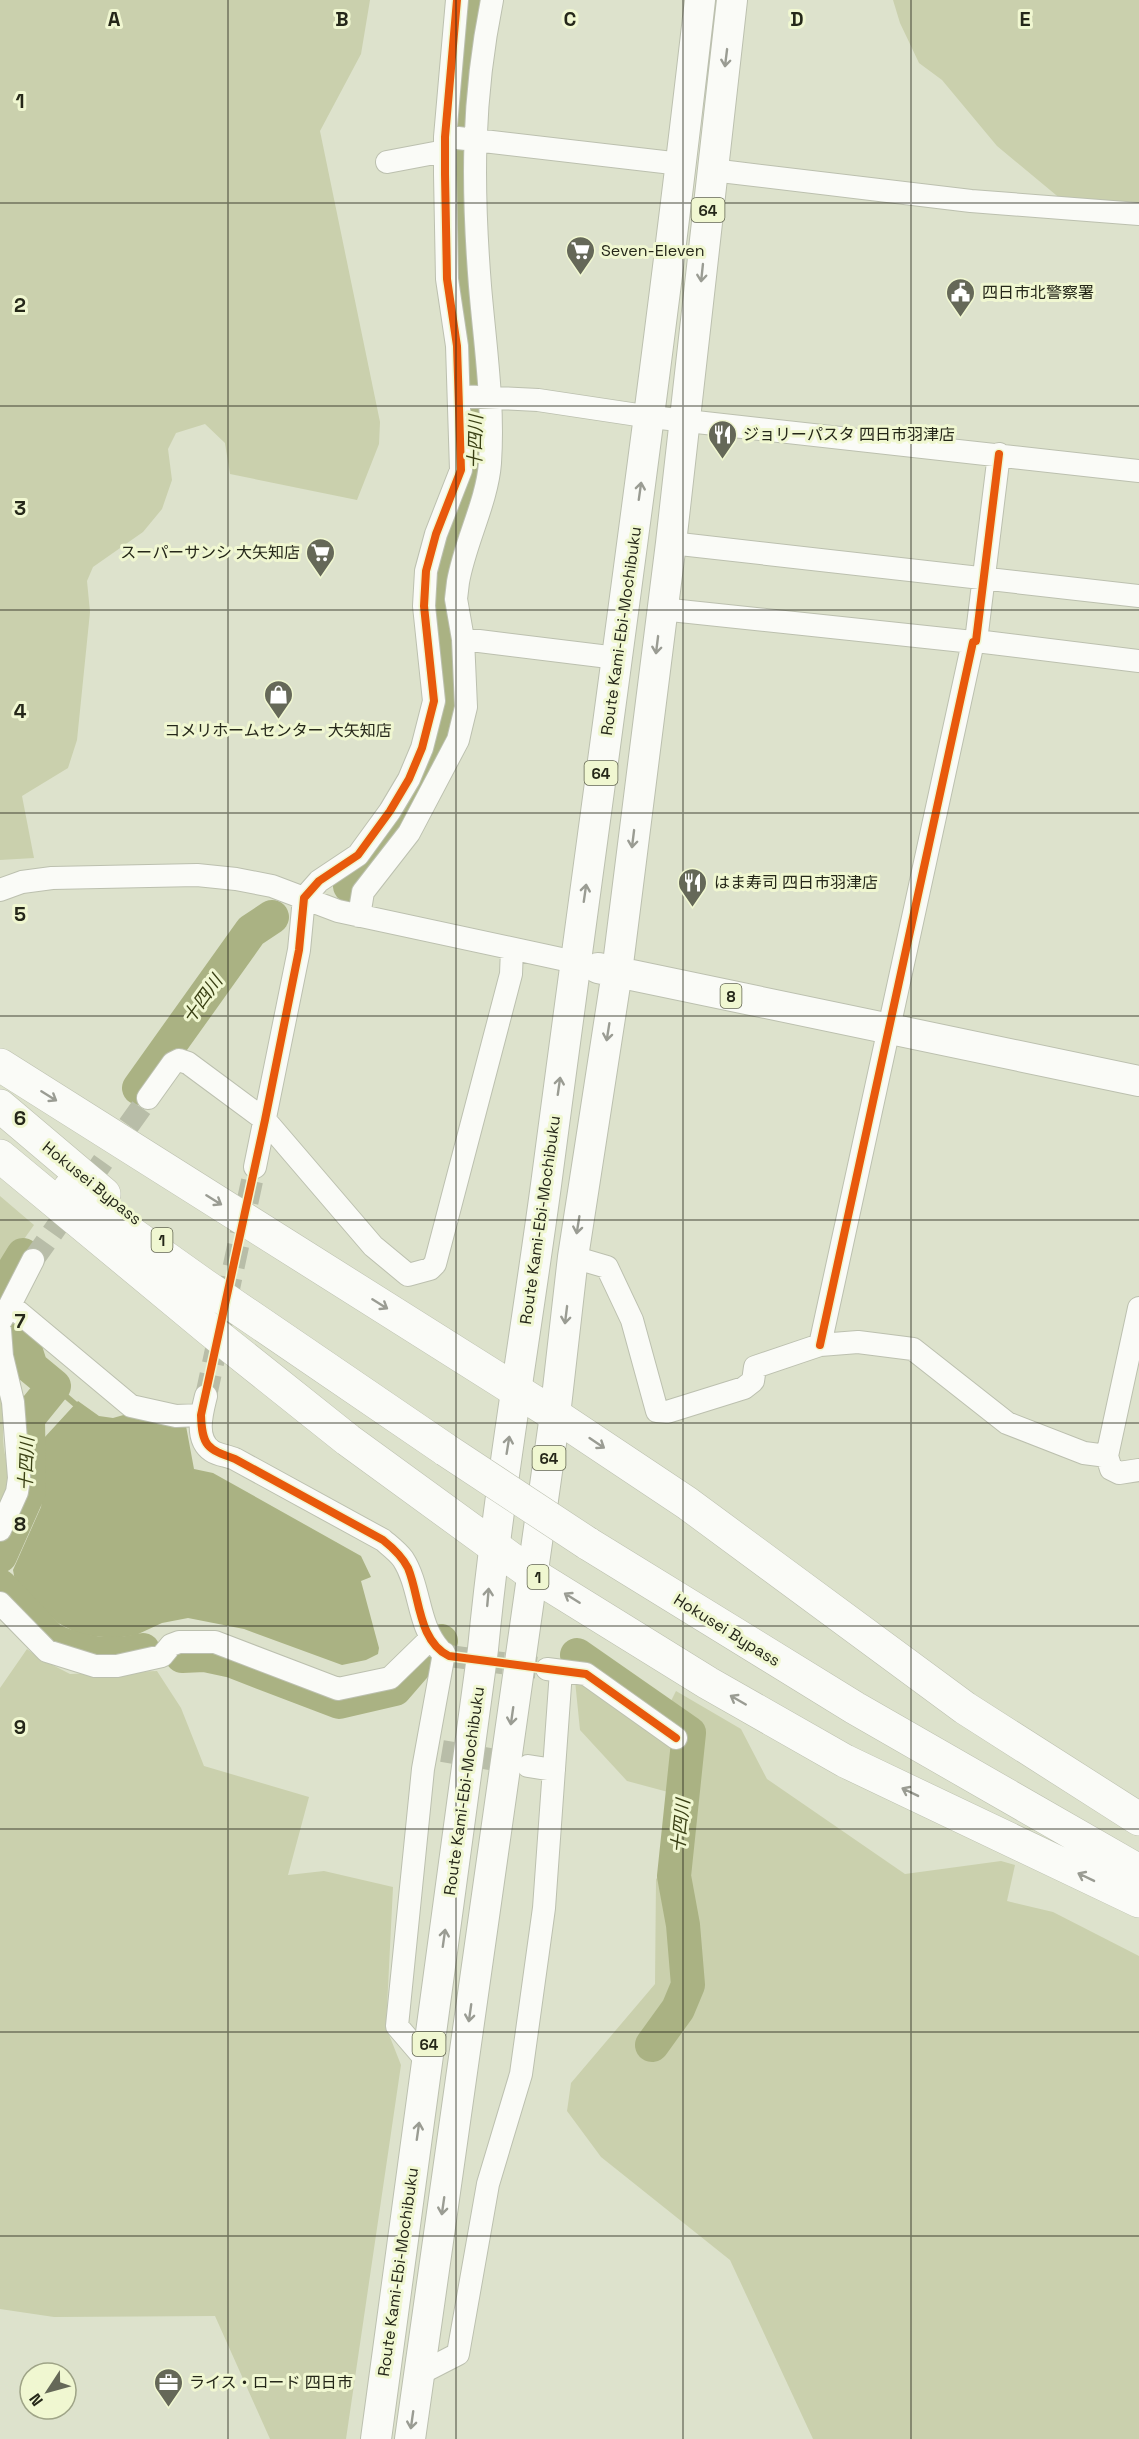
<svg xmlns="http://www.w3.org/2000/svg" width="1139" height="2439" font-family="'Space Grotesk','Noto Sans JP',sans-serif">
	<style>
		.green { fill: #cad0ad }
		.water { fill: #aab283 }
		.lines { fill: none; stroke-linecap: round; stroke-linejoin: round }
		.stream { stroke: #aab283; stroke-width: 6 }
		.river { stroke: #aab283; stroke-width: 34 }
		.minor-tunnel { stroke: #b8bda8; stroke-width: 22; stroke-dasharray: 22 11; stroke-linecap: butt }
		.minor-casing { stroke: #bcc0af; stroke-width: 24 }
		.major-casing { stroke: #bcc0af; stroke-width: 32 }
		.highway-casing { stroke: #bcc0af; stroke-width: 34 }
		.minor { stroke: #fafbf7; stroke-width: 22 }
		.major { stroke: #fafbf7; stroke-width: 30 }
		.highway { stroke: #fafbf7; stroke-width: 33 }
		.highway-bridge-casing { stroke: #bcc0af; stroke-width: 34; stroke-linecap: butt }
		.highway-bridge { stroke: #fafbf7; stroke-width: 33 }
		.cycleway-casing { stroke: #f0f7d1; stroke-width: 11 }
		.cycleway { stroke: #e8590c; stroke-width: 8 }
		.oneway { stroke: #9a9c93 }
		.grid { fill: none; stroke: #252719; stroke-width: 1.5; stroke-opacity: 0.55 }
		.labels { text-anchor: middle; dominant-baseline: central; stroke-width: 6; stroke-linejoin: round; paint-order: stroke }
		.shield { fill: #f0f7d1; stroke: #626550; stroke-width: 1.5 }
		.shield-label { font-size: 15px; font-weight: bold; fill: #252719 }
		.poi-label { font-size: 16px; fill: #252719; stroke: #f0f7d1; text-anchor: start }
		.street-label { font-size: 16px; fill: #252719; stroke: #f0f7d1 }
		.water-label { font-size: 18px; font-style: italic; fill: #3a4014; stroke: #f0f7d1 }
		.grid-label { font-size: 20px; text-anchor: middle; font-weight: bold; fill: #252719; stroke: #f0f7d1; stroke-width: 6; stroke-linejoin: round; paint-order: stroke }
	</style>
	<rect width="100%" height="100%" fill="#dde2cc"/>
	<path class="green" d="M 0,0 L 370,0 L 361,54 L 320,131 L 380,422 L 379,444 L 357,500 L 230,474 L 225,443 L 205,424 L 176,433 L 168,449 L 172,480 L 162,509 L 143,532 L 93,567 L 87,581 L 90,612 L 77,740 L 68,768 L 22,796 L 34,858 L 0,860 Z
		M 893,0 L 1139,0 L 1139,203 L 1062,200 L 997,146 L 942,80 L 919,63 L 900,23 Z
		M 0,1196 L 34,1225 L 0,1273 Z
		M 0,1367 C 3,1390 3,1409 3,1432 C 2,1466 18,1470 0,1508 Z
		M 27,1649 L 39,1658 L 70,1674 L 157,1671 L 181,1708 L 204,1766 L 309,1797 L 288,1875 L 324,1871 L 393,1887 L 386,2027 L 401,2065 L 346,2439 L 270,2439 L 215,2316 L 54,2317 L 0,2309 L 0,1688 Z
		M 573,1661 L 668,1707 L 676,1691 L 741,1729 L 767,1779 L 905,1874 L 1001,1861 L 1015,1865 L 1007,1901 L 1053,1912 L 1139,1956 L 1139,2439 L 813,2439 L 730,2260 L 601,2157 L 567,2111 L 571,2083 L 655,1984 L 656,1879 L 667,1871 L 681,1818 L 668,1792 L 627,1781 L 580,1730 Z"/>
	<path class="water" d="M 78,1401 L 99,1416 L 113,1418 L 127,1414 L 186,1426 L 194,1469 L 213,1473 L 361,1556 L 371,1577 L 361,1581 L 379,1648 L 378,1654 L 366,1660 L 342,1665 L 244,1629 L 188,1618 L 162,1623 L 136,1635 L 115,1638 L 81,1635 L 58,1623 L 15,1581 L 13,1570 L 41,1507 L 45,1477 L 44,1438 Z"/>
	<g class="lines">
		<path class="stream" d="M 54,1386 L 75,1404"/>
		<path class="river" d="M 350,886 L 389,840 L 423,786 L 445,729 L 451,699 L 441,579 L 459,511 L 477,472 L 478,457 L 476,384 L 465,275 L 460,149 L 474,0
			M 139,1088 L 251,931 L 272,917
			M 0,1301 L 9,1278 L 23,1255
			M 0,1556 L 29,1491 L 28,1418 L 54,1386 L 31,1367 L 20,1333 L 11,1320
			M 0,1586 L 50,1639 C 81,1654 110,1658 143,1650
			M 577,1655 L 689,1733 L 674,1876 L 683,1925 L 688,1985 L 678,2009 L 652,2045
			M 182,1656 L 204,1655 L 232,1661 L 339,1702 L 395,1689 L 427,1652 L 441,1641"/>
		<path class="minor-tunnel" d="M 33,1260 L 148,1098
			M 206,1396 L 255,1167
			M 449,1656 L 547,1669
			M 442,1751 L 520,1764"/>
		<defs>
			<path id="minor" d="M 458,138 L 681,164
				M 387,162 L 445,151
				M 712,170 L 971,201 L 1139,214
				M 459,396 L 538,400 L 651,417 L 1139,471
				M 671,543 L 1139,596
				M 661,609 L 973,642
				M 463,639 L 456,599 L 458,582 C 465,542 487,502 490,463 C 494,404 485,345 480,286 C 472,185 472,99 492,0
				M 976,641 L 1139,661
				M 0,890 L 22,882 L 52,878 L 197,875 L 236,879 L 272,886 L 338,911 L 575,962
				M 359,916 L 363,892 L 409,833 L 458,740 L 466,707 L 463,639 L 617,658
				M 148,1098 L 173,1063 L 179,1060 L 188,1063 L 265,1120 L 373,1246 L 408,1275 L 430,1269 L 435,1264 L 511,974 L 512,949
				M 255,1167 L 299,950 L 304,898 L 319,881 L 358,855 L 390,811 L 409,779 L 422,748 L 434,701 L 424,606 L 426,571 L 436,534 L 461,470 L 457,346 L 447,279 L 445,174 L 445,137 L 457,0
				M 573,1257 L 607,1267 L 632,1320 L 657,1411 L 667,1412 L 744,1388 L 753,1381 L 755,1367 L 820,1345 L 858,1342 L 913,1349 L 1007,1423 L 1084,1453 L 1107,1456
				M 10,1305 L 33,1260
				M 1139,1308 L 1107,1456 L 1111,1469 L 1119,1473 L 1139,1470
				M 0,1322 L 10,1305 L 131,1406 L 176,1416 L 201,1415
				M 0,1330 L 2,1356 L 13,1402 L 19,1478 L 17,1492 L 0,1530
				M 820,1345 L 973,642 L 976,641 L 999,454
				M 206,1396 C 202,1412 194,1439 212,1451 C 218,1455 228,1456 235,1459 L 383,1540 C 390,1546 398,1552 403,1559 C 421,1587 417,1625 440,1650
				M 0,1603 L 47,1651 L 95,1666 L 117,1666 L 162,1656 L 171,1645 L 179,1642 L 215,1642 L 338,1689 L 390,1678 L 430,1639
				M 547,1669 L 586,1674 L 676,1738
				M 528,1766 L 554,1770
				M 427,2061 L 397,2026 L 423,1769 L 444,1653
				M 419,2374 L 458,2354 L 488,2184 L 521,2074 L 544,1908 L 561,1671"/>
			<path id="major" d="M 598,968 L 1139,1081
				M 376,2439 L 483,1649 C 498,1494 525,1340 546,1185 C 598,790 655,396 700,0
				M 410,2439 L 555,1415 L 573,1257 L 617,972 L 671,543 L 732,0"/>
			<path id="highway" d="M 0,1065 L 555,1415 L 687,1503 L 965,1708 L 1139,1819
				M 0,1106 L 104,1194
				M 0,1156 L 210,1330 L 348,1440 L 532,1574 L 708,1683 L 845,1761 L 1139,1901
				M 69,1189 L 204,1285 L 446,1450
				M 587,1543 L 855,1708 L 1139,1871"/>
		</defs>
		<use href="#minor" class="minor-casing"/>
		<use href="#major" class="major-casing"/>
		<use href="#highway" class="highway-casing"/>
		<use href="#minor" class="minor"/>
		<use href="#major" class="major"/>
		<use href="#highway" class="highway"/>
		<defs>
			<path id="highway-bridge" d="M 446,1450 L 587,1543"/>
		</defs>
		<use href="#highway-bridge" class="highway-bridge-casing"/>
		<use href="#highway-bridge" class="highway-bridge"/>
		<defs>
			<path id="cycleway" d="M 457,0 L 445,137 L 445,174 L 447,279 L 457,346 L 461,470 L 436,534 L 426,571 L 424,606 L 434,701 L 422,748 L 409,779 L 390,811 L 358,855 L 319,881 L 304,898 L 299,950 L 265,1120 L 201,1415 C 202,1446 207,1449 235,1459 L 383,1540 C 393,1548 402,1556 408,1568 C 420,1597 418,1641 449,1656 L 586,1674 L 676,1738
				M 820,1345 L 973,642 L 976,641 L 999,454"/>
		</defs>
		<use href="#cycleway" class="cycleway-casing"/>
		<use href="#cycleway" class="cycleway"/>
	</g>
	<defs><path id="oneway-shaft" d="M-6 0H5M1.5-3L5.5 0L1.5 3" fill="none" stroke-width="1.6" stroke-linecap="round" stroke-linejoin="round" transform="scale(1.5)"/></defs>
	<g class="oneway">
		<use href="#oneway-shaft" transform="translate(726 58) rotate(97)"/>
		<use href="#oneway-shaft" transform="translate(702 273) rotate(96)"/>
		<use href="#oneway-shaft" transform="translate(640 491) rotate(-82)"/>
		<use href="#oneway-shaft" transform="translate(657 645) rotate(97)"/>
		<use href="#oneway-shaft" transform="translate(633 839) rotate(97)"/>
		<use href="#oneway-shaft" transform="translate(585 893) rotate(-82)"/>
		<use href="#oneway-shaft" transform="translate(608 1032) rotate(99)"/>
		<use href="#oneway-shaft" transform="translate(559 1086) rotate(-82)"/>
		<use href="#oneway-shaft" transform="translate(49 1096) rotate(32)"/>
		<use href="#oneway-shaft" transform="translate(214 1200) rotate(32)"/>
		<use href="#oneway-shaft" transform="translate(578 1225) rotate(99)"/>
		<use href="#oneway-shaft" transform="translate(380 1304) rotate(32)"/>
		<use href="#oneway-shaft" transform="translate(566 1315) rotate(97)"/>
		<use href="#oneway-shaft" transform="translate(597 1443) rotate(34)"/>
		<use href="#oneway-shaft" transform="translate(508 1445) rotate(-81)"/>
		<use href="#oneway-shaft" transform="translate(488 1597) rotate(-85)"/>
		<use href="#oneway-shaft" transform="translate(572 1598) rotate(-148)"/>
		<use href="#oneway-shaft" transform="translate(738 1700) rotate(-150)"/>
		<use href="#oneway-shaft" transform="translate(512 1716) rotate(98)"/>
		<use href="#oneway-shaft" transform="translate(910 1792) rotate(-154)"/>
		<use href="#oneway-shaft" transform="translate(1086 1877) rotate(-154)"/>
		<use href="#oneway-shaft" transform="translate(444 1938) rotate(-82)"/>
		<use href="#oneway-shaft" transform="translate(470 2013) rotate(98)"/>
		<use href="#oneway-shaft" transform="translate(418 2131) rotate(-82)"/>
		<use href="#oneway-shaft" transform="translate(443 2206) rotate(98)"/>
		<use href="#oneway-shaft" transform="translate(412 2420) rotate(98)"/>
	</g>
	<path class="grid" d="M 228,0 L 228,2439M 456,0 L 456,2439M 683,0 L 683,2439M 911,0 L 911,2439M 0,203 L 1139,203M 0,406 L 1139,406M 0,610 L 1139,610M 0,813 L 1139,813M 0,1016 L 1139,1016M 0,1220 L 1139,1220M 0,1423 L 1139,1423M 0,1626 L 1139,1626M 0,1829 L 1139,1829M 0,2032 L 1139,2032M 0,2236 L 1139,2236"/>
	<defs>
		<symbol id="supermarket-pin" viewBox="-11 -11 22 30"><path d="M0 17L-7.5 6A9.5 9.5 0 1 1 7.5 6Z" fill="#656858" stroke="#f0f7d1"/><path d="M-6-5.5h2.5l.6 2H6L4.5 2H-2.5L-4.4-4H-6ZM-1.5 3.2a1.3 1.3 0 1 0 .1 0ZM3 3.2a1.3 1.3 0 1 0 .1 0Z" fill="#fff"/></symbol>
		<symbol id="civic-pin" viewBox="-11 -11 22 30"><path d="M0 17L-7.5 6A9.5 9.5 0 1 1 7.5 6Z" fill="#656858" stroke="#f0f7d1"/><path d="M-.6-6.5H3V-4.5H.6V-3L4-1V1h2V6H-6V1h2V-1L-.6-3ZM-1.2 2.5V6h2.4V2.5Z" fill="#fff"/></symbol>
		<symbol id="restaurant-pin" viewBox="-11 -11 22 30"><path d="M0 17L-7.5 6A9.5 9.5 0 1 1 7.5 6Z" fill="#656858" stroke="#f0f7d1"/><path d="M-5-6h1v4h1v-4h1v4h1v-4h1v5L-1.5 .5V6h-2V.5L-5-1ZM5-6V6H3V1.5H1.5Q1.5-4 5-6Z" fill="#fff"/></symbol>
		<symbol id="shop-pin" viewBox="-11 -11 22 30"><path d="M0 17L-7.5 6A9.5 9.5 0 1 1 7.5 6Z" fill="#656858" stroke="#f0f7d1"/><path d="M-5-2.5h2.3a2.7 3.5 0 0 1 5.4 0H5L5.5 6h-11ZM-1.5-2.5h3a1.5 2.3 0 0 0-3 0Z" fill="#fff"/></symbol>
		<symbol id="office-pin" viewBox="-11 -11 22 30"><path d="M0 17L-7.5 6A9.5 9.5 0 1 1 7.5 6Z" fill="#656858" stroke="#f0f7d1"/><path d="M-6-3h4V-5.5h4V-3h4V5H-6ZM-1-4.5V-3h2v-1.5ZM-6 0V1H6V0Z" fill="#fff"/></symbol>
	</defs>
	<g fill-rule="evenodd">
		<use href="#supermarket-pin" x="564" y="234" width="33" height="45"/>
		<use href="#civic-pin" x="944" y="276" width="33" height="45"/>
		<use href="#restaurant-pin" x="706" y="418" width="33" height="45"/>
		<use href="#supermarket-pin" x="304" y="536" width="33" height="45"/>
		<use href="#shop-pin" x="262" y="678" width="33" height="45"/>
		<use href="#restaurant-pin" x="676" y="866" width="33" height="45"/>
		<use href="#office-pin" x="152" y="2366" width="33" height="45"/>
	</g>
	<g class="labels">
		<g class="shield">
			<rect x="691.5" y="198" width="33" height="24" rx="4.5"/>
			<rect x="584.5" y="761" width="33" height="24" rx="4.5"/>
			<rect x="720.5" y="984" width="21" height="24" rx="4.5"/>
			<rect x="151.5" y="1228" width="21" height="24" rx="4.5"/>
			<rect x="532.5" y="1446" width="33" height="24" rx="4.5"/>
			<rect x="527.5" y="1565" width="21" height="24" rx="4.5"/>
			<rect x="412.5" y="2032" width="33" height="24" rx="4.5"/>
		</g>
		<g class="shield-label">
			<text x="708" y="210">64</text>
			<text x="601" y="773">64</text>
			<text x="731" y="996">8</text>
			<text x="162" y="1240">1</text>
			<text x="549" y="1458">64</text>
			<text x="538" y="1577">1</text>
			<text x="429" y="2044">64</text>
		</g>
		<g class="poi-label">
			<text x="601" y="250">Seven-Eleven</text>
			<text x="982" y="292">四日市北警察署</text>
			<text x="743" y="434">ジョリーパスタ 四日市羽津店</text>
			<text x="300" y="552" text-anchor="end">スーパーサンシ 大矢知店</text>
			<text x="278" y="730" text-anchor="middle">コメリホームセンター 大矢知店</text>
			<text x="714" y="882">はま寿司 四日市羽津店</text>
			<text x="189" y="2382">ライス・ロード 四日市</text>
		</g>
		<g class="street-label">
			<text transform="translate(621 631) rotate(-82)">Route Kami-Ebi-Mochibuku</text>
			<text transform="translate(92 1183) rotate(39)">Hokusei Bypass</text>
			<text transform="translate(540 1220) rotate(-82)">Route Kami-Ebi-Mochibuku</text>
			<text transform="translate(727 1630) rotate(32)">Hokusei Bypass</text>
			<text transform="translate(464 1791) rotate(-82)">Route Kami-Ebi-Mochibuku</text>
			<text transform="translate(398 2272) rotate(-82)">Route Kami-Ebi-Mochibuku</text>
		</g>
		<g class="water-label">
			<text transform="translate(475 442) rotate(-89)">十四川</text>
			<text transform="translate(202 999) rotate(-54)">十四川</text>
			<text transform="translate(26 1464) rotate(-88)">十四川</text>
			<text transform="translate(680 1826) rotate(-84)">十四川</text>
		</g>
	</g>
	<g class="grid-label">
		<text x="114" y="26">A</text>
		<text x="342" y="26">B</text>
		<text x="570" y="26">C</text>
		<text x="797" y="26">D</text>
		<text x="1025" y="26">E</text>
		<text x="20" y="108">1</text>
		<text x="20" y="312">2</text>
		<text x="20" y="515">3</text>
		<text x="20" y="718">4</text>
		<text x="20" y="921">5</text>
		<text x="20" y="1125">6</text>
		<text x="20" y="1328">7</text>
		<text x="20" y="1531">8</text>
		<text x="20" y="1734">9</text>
	</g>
	<g transform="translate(48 2391) rotate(234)"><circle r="28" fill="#f0f7d1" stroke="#9fa487" stroke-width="1.5"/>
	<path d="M0-4.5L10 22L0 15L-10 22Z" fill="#656858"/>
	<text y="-9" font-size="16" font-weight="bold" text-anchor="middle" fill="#252719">N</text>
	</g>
</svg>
